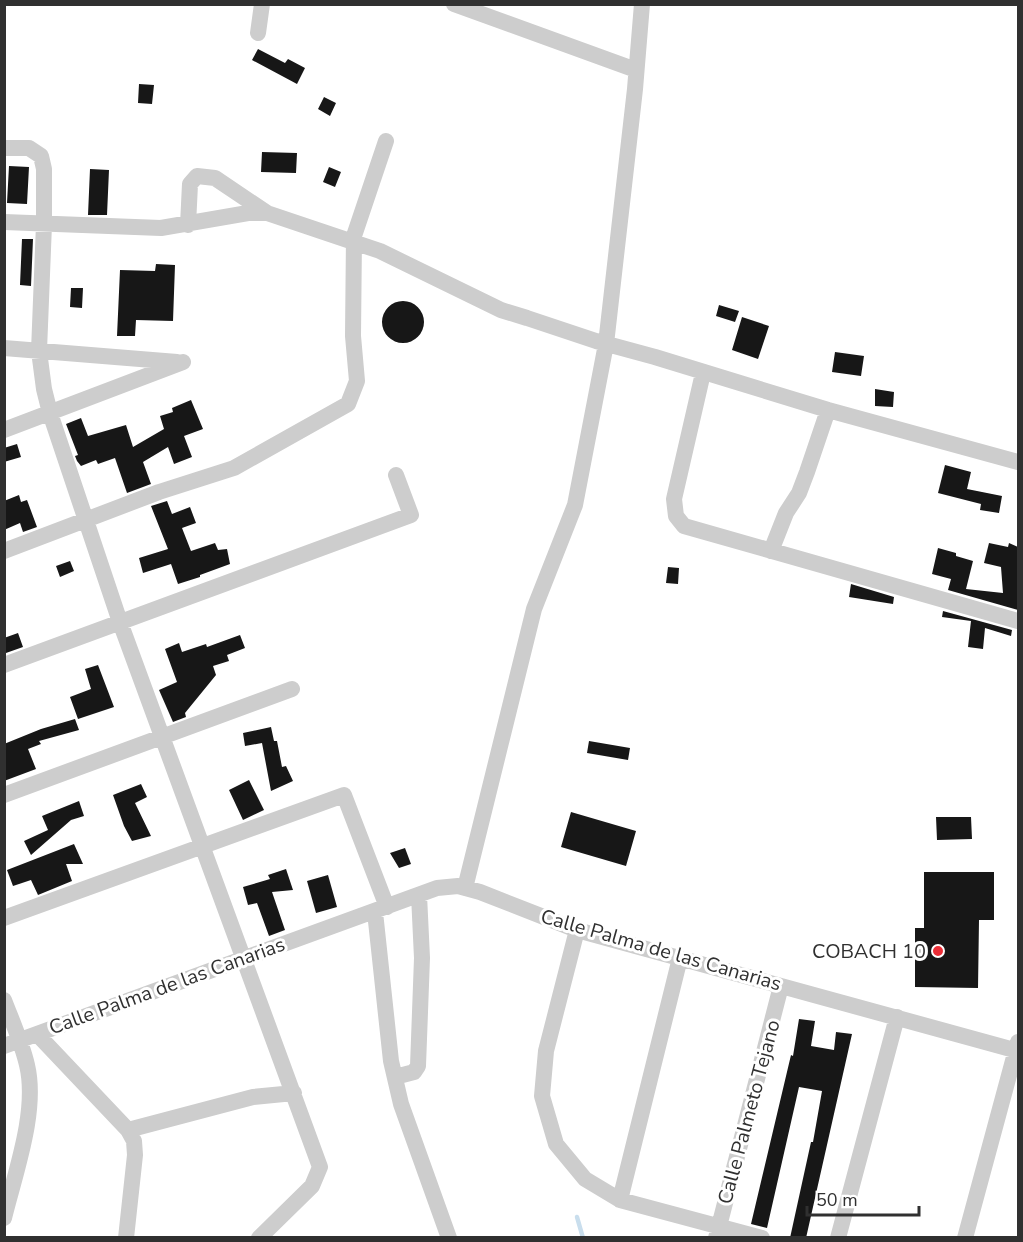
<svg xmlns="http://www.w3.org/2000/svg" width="1023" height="1242" font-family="'Nunito Sans',sans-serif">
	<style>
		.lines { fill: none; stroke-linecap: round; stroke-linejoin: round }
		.stream { stroke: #c9deed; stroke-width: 4.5 }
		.building { fill: #171717 }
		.street { stroke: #cdcdcd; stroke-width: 16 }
		.poi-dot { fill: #eb2d36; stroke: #fff; stroke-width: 2 }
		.labels { text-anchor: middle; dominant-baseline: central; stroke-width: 6; stroke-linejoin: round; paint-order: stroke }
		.street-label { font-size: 20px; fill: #303030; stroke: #fff }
		.poi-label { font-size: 20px; fill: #303030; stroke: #fff; text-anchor: end }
	</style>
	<rect width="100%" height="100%" fill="#fff"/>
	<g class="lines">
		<path class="stream" d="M 577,1217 L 583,1238"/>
	</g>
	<path class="building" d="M 258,49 L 285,63 L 288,59 L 305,68 L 297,84 L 252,60 Z
		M 139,84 L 154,85 L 152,104 L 138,103 Z
		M 324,97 L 336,103 L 330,116 L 318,109 Z
		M 262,152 L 297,153 L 296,173 L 261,172 Z
		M 9,166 L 29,167 L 27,204 L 7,203 Z
		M 329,167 L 341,172 L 335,187 L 323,182 Z
		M 90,169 L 109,170 L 107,215 L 88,215 Z
		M 22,239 L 33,239 L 31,286 L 20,285 Z
		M 156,264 L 175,265 L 173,321 L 136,320 L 135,336 L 117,336 L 120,270 L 155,271 Z
		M 71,288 L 83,288 L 82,308 L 70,307 Z
		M382 322a21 21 0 1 1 42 0a21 21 0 1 1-42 0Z
		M 719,305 L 739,311 L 735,322 L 716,316 Z
		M 742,317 L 769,326 L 758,359 L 732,350 Z
		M 835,352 L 864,356 L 861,376 L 832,372 Z
		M 875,389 L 894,392 L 893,407 L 875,406 Z
		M 191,400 L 203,429 L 184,436 L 192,457 L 174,464 L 168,447 L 143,462 L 151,484 L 127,493 L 115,458 L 98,464 L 96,460 L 81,466 L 77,461 L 75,456 L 78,455 L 66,424 L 81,418 L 88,436 L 126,425 L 133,447 L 164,429 L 160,416 L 173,412 L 172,408 Z
		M 17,444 L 21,457 L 4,462 L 4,448 Z
		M 945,465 L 971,472 L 967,489 L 1002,496 L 999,513 L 980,510 L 981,504 L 938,493 Z
		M 19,495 L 21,502 L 27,500 L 37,527 L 23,532 L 20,523 L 4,530 L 4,501 Z
		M 167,501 L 172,514 L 190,507 L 196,523 L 182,528 L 191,551 L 215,543 L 218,550 L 227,549 L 230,564 L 200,575 L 200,577 L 178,584 L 171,564 L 143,573 L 139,558 L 168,549 L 151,506 Z
		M 989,543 L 1008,547 L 1009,543 L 1018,547 L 1018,610 L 948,590 L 951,579 L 932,574 L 938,548 L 956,553 L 956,556 L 973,561 L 966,589 L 1003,593 L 1001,567 L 984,563 Z
		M 70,561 L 74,571 L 60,577 L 56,566 Z
		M 668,567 L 679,568 L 678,584 L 666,583 Z
		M 851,584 L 894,597 L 893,604 L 849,597 Z
		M 943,611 L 1012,630 L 1011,636 L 985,628 L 983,649 L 968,647 L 971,621 L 942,617 Z
		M 18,633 L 23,647 L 6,653 L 4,638 Z
		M 240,635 L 245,648 L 227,655 L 229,661 L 213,666 L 216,675 L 185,713 L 186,717 L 173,722 L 159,690 L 177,682 L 165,649 L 179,643 L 182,652 L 206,644 L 207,647 Z
		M 98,665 L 114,707 L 78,719 L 70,697 L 91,689 L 85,669 Z
		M 75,719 L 79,730 L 39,741 L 41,744 L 28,749 L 36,769 L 4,781 L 4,744 L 41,729 Z
		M 271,727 L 274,741 L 277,741 L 282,767 L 286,766 L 293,781 L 271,791 L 262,743 L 245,746 L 243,733 Z
		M 589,741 L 630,748 L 628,760 L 587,753 Z
		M 249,780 L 264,810 L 243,820 L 229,790 Z
		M 141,784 L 147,797 L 135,803 L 151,836 L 132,841 L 124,826 L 113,795 Z
		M 79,801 L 84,816 L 71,820 L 31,855 L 24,841 L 48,830 L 42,816 Z
		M 571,812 L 636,831 L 626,866 L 561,847 Z
		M 936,817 L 971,817 L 972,839 L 937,840 Z
		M 74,844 L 83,864 L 66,864 L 72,881 L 38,895 L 31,880 L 13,886 L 7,870 Z
		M 405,848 L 411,864 L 399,868 L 390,853 Z
		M 286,869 L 293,890 L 272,892 L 285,930 L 269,936 L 257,903 L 248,905 L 243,887 L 270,879 L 268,875 Z
		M 924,872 L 994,872 L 994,920 L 979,920 L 978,988 L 915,987 L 915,928 L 924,928 Z
		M 328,875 L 337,907 L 316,913 L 307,881 Z
		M 799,1019 L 815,1021 L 811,1046 L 834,1050 L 836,1032 L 852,1034 L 806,1238 L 790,1238 L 811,1142 L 813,1142 L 822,1091 L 799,1087 L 767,1228 L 751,1224 L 791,1055 L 793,1056 Z"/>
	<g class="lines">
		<path class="street" d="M 454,4 L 636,70
			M 258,33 L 262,4
			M 4,148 L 29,148 L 41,156 L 44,169 L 44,224 L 39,351 L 44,389 L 50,413 L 120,622 L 320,1167 L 312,1186 L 259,1238
			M 4,222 L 161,228 L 248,213 L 267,213 L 380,251 L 501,310 L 527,318 L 596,341 L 655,357 L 828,410 L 1018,462
			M 188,225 L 190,184 L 197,176 L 215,178 L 267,213
			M 4,348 L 177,362
			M 703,373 L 674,499 L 676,516 L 684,526 L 1018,621
			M 4,430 L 183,362
			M 4,551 L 159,492 L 234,468 L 348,404 L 357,381 L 353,336 L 354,236 L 386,141
			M 771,551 L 786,513 L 799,493 L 807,472 L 828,410
			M 4,665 L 411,515 L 396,475
			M 4,795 L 292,689
			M 465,888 L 534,609 L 575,505 L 606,344 L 635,89 L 642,4
			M 375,912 L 391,1061 L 401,1104 L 449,1238
			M 4,918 L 344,795 L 387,907
			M 577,930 L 546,1051 L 542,1096 L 556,1144 L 585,1179 L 620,1200 L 762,1238
			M 4,1000 C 12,1021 22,1043 27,1065 C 38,1111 15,1173 4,1218
			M 37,1034 L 128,1130 L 134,1141 L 135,1155 L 126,1238
			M 4,1046 L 437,888 L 458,886 L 480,892 L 577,930 L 1018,1051
			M 395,1077 L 414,1072 L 418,1066 L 422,958 L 419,895
			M 128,1130 L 253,1097 L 294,1093
			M 620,1200 L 680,958
			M 716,1238 L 781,986
			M 838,1238 L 897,1017
			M 965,1238 L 1018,1042"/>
	</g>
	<circle class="poi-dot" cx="938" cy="951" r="6"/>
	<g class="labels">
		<g class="street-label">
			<text transform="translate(661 950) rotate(16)">Calle Palma de las Canarias</text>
			<text transform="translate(167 986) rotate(-20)">Calle Palma de las Canarias</text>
			<text transform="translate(749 1112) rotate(-75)">Calle Palmeto Tejano</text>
		</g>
		<g class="poi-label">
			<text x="926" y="951">COBACH 10</text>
		</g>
	</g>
	<rect width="1023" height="1242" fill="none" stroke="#303030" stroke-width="12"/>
	<path d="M807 1206v9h112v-9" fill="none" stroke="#303030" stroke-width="3"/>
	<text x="816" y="1206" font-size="18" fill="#303030" stroke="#ffffff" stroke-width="4.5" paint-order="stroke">50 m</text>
</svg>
